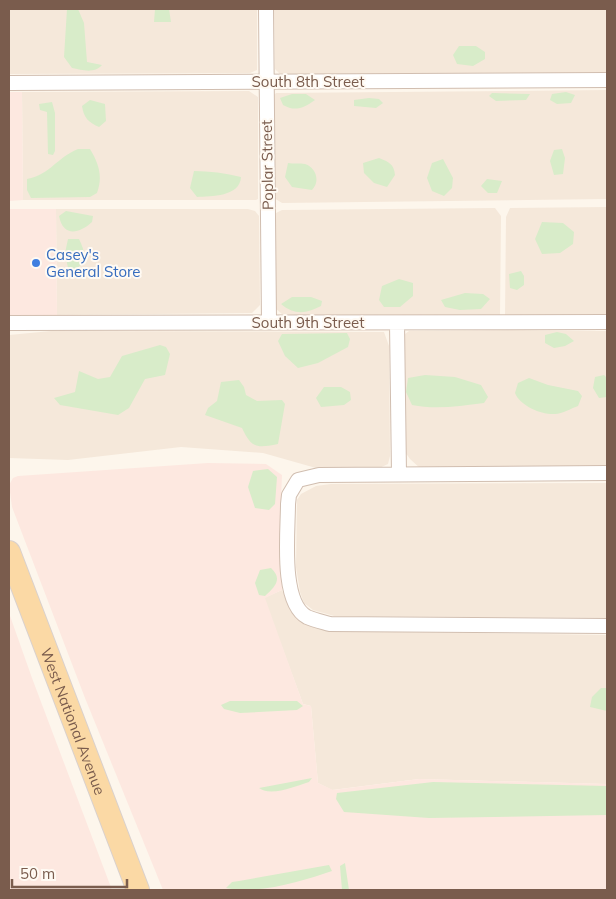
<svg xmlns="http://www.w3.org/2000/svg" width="616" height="899" font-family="Mulish,sans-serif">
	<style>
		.residential { fill: #f5e8da }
		.commercial { fill: #fde8e0 }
		.green { fill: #d8ecc9 }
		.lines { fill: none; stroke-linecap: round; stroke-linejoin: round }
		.minor-casing { stroke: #d1beb0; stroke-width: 16 }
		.primary-casing { stroke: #dad1cd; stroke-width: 24 }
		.minor { stroke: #fff; stroke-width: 14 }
		.primary { stroke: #fbd9a5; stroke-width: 22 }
		.shop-dot { fill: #3f7fe0; stroke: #fffaf3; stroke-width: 2 }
		.labels { text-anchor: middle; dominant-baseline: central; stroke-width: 4; stroke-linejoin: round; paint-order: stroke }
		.street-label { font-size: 15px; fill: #7a5c4d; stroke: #fffaf3 }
		.shop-label { font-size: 15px; fill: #366cbe; stroke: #fffaf3; text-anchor: start }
	</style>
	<rect width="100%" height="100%" fill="#fdf6ec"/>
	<path class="residential" d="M 9,9 L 257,9 L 257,70 L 250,73 L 9,74 Z
		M 274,9 L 607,9 L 607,73 L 281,75 L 275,69 Z
		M 607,90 L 607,199 L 282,203 L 274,198 L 273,96 L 276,93 Z
		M 249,91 L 258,97 L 258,199 L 256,200 L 23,200 L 22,92 Z
		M 607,207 L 607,316 L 505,316 L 506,217 L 510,208 Z
		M 495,208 L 501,216 L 500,316 L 295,315 L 282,314 L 275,308 L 274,218 L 276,213 L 282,210 Z
		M 56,209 L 248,209 L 255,211 L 259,216 L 260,305 L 252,313 L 57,315 Z
		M 511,330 L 607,331 L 607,467 L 421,469 L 410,459 L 405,452 L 402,371 L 405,334 L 409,331 Z
		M 51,331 L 384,332 L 389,346 L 390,456 L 388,464 L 377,469 L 316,468 L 263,453 L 181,447 L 68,460 L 9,458 L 9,335 Z
		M 607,483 L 607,618 L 334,616 L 313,610 L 304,603 L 300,592 L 296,567 L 297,500 L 301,494 L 316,486 L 331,484 Z
		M 282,590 L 291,612 L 298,619 L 319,629 L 330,631 L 607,635 L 607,784 L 419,779 L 332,790 L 318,783 L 311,706 L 303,704 L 264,598 Z"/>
	<path class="commercial" d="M 9,92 L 22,92 L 23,200 L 9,201 Z
		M 9,209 L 56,209 L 57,315 L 9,316 Z
		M 208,463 L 266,464 L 282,475 L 280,522 L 282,590 L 265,598 L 303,704 L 311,706 L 318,783 L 333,790 L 419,779 L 607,784 L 607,890 L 163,890 L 85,698 L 12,507 L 9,485 L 13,478 L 18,476 Z
		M 9,613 L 32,678 L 112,890 L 9,890 Z"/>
	<path class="green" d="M 67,9 L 78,9 L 84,23 L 87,62 L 102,65 C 94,74 82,70 72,68 L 64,57 Z
		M 155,9 L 169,9 L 171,22 L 154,22 Z
		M 459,46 L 476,46 L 485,52 L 485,59 L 473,66 L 457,64 L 453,55 Z
		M 566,92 L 575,95 L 571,103 L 557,104 L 550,100 L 552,94 Z
		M 492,93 L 530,94 L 526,100 L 496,101 L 489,96 Z
		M 292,94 L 306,94 L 315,100 C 304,108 295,112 283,105 L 280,98 Z
		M 369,98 L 379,99 L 383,103 L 376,108 L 354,106 L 354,100 Z
		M 90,100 L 105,104 L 106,121 L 99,127 C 88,122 84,118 82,106 Z
		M 52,102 L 55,113 L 55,151 L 53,155 L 48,154 L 47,112 L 40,110 L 39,104 Z
		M 78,149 L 90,149 C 99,164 103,176 97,193 L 90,197 L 31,198 L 27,190 L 27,179 C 51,174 56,158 78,149 Z
		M 562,149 L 565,158 L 563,174 L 554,175 L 550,161 L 554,150 Z
		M 379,158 C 389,162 394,164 395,175 L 387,187 L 374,183 L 364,173 L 363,163 Z
		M 443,159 L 453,178 L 452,188 L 444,196 L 432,191 L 427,178 L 432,163 Z
		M 288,163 C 293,164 300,163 305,164 C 317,168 320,182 312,190 L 292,187 L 285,177 Z
		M 194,171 C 209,171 226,173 241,177 C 240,197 211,196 197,197 L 190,188 Z
		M 487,179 L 502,181 L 497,193 L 488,193 L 481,186 Z
		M 66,211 L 93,216 L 92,222 C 79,234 63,237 59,216 Z
		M 542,222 L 563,223 L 574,232 L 573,244 L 560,253 L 542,254 L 535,239 Z
		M 68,239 L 79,239 C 85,252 89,262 74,270 L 68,268 L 65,253 Z
		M 521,271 L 524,276 L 524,285 L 517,290 L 510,288 L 509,274 Z
		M 399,279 L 413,283 L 413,296 L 400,307 L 384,307 L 379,300 L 382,286 Z
		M 465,293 L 483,294 L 490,299 L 481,309 L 460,310 L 445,307 L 441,300 Z
		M 292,297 L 311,297 L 322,301 L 321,306 C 306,314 294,315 281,304 Z
		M 557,332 L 566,334 L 574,341 L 565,346 L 554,348 L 545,343 L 545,335 Z
		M 347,333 L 350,339 L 348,347 L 318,363 L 298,368 L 285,356 L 278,341 L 282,334 Z
		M 160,345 L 166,347 L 170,354 L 165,375 L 145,379 L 129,408 L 118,415 L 60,405 L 54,398 L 75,392 L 79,371 L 98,379 L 110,377 L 122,356 Z
		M 425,375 L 455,377 L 481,385 L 488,397 L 484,403 C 459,406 436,410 412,405 L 406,392 L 408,378 Z
		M 604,375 L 607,378 L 607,397 L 599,398 L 593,388 L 595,377 Z
		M 529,378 L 548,385 L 578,391 L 582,396 L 578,406 C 572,408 562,414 555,414 C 542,415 520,406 515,393 L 518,383 Z
		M 239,380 L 244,387 L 246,395 L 257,401 L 282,400 L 285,404 L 278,444 C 257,448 252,449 242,428 L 205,415 L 208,408 L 217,401 L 221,382 Z
		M 324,387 L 341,387 L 350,392 L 351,400 L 344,405 L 321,407 L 316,398 Z
		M 268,469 L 277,477 L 275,504 L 269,510 L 255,508 L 248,487 L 253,471 Z
		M 271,568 C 283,579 275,587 265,596 L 259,595 L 255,583 L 260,570 Z
		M 601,688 L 607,688 L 607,711 L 590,707 L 592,697 Z
		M 230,701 L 297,701 L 303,706 L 297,710 L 240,713 L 224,709 L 221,705 Z
		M 312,778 L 309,782 C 296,786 271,797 259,788 Z
		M 433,782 L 607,786 L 607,815 L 429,818 L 344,812 L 336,799 L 337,793 Z
		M 345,863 L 349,890 L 342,890 L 340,866 Z
		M 329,865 L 332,871 C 303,881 257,895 226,888 L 232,882 L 239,881 Z"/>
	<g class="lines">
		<defs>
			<path id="minor" d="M 266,9 L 269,321
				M 9,83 L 607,80
				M 9,323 L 607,322
				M 397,323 L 399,474
				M 607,473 L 319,475 L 298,480 L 289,495 L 288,504 C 288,532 280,602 307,617 C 314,620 323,622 330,624 L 607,626"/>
			<g id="primary">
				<path id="s1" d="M 9,552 L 138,890"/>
			</g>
		</defs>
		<use href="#minor" class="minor-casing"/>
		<use href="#primary" class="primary-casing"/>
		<use href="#minor" class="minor"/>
		<use href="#primary" class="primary"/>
	</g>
	<circle class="shop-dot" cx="36" cy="263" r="5"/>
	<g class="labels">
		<g class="street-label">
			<text x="308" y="81">South 8th Street</text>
			<text transform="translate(267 165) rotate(-91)">Poplar Street</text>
			<text x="308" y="322">South 9th Street</text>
			<text stroke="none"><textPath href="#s1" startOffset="181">West National Avenue</textPath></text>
		</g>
		<g class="shop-label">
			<text x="46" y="254">Casey's<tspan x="46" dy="17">General Store</tspan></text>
		</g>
	</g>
	<rect width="616" height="899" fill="none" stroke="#7a5c4d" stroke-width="20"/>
	<path d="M12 879v8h115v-8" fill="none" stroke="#7a5c4d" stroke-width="2.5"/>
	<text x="20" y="879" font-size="15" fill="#7a5c4d" stroke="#fffaf3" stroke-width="4" paint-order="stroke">50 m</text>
</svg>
